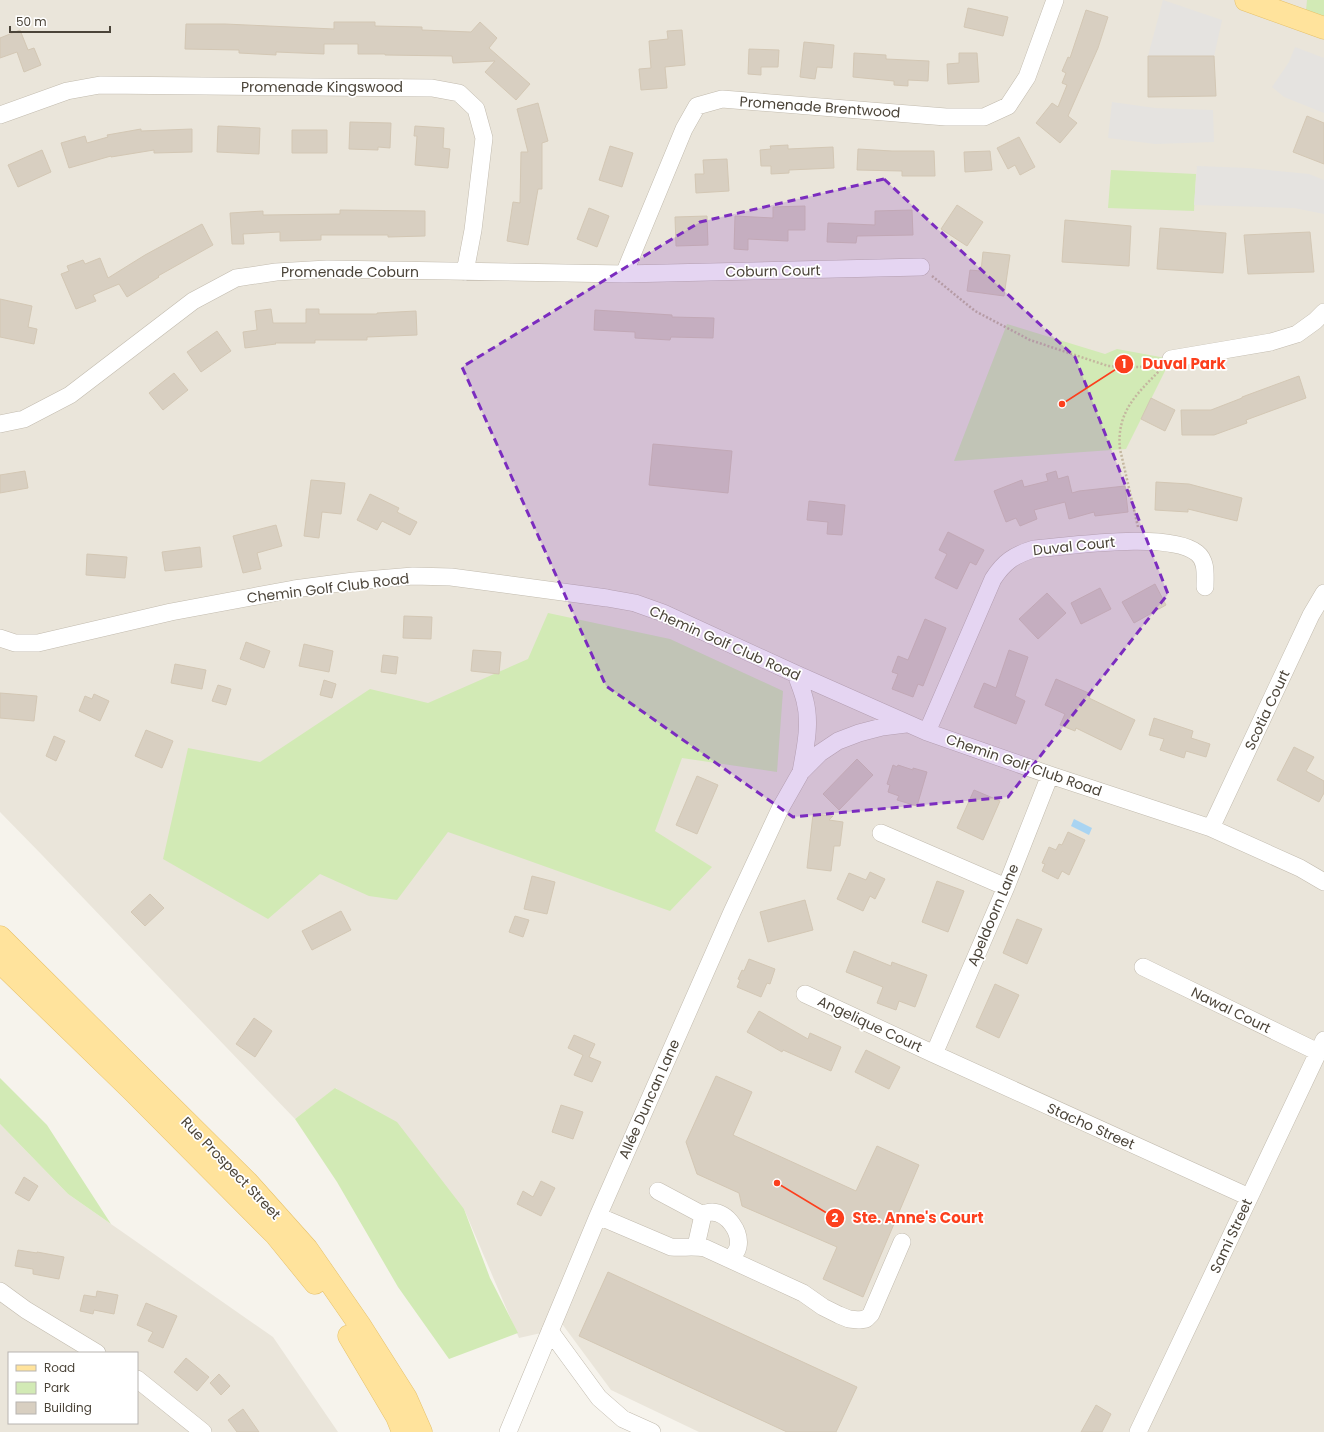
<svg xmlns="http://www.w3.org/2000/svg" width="1324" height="1432" font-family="Poppins,sans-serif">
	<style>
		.residential { fill: #eae5da; fill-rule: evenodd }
		.green { fill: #d2eab5 }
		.parking { fill: #e5e3e0 }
		.water { fill: #a9d4f2 }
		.building { fill: #d8cfc1; stroke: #d3c7b4 }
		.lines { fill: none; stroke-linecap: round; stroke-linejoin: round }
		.minor-casing { stroke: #c2bbae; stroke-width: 18 }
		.major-casing { stroke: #e6c16a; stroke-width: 23 }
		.path { stroke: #c4b79f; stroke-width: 2.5; stroke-dasharray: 2 2; stroke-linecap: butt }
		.minor { stroke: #fff; stroke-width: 17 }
		.major { stroke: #ffe39c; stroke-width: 22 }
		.marked { fill: #7b2cbf; fill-opacity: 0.2; stroke: #7b2cbf; stroke-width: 3; stroke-dasharray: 8 5; stroke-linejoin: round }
		.labels { text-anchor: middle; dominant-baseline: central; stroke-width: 3.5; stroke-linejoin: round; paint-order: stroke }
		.street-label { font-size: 14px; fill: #4b4439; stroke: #fff }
		.leader { fill: none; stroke: #fc3f1d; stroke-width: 1.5 }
		.callout-dot { fill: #fc3f1d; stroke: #fff; stroke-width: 1.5 }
		.mark-label { font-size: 12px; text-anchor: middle; font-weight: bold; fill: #fff }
		.callout-label { font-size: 15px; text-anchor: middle; font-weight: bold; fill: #fc3f1d; stroke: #fff; stroke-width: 3.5; stroke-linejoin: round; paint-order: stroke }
	</style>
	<rect width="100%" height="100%" fill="#f6f3ec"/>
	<path class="residential" d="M 0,0 L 1324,0 L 1324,1432 L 699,1432 L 611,1390 L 557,1317 L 550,1331 L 519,1338 L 464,1209 L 336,1088 L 295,1119 L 42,855 L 0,812 Z
		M 0,1124 L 68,1194 L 273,1337 L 338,1432 L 0,1432 ZM 9,1353 L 137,1353 L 137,1423 L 9,1423 Z"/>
	<path class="green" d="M 1307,0 L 1324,0 L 1324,28 L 1305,22 Z
		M 1111,170 L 1196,174 L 1194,211 L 1108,208 Z
		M 1007,324 L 1105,354 L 1117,349 L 1171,359 L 1126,449 L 954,461 Z
		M 548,613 L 670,639 L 783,691 L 777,772 L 682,758 L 655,831 L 712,867 L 670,911 L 448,832 L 397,900 L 369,896 L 320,874 L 268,919 L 163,859 L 188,748 L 260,762 L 370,689 L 428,703 L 528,659 Z
		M 0,1078 L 47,1125 L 111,1224 L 68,1194 L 0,1124 Z
		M 335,1088 L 397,1122 L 464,1209 L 490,1278 L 518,1333 L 449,1359 L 398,1287 L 337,1182 L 295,1119 Z"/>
	<path class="parking" d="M 1163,0 L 1222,20 L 1214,56 L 1148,56 Z
		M 1295,47 L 1324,58 L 1324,113 L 1284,97 L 1272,87 L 1289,62 Z
		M 1112,102 L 1155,108 L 1213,110 L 1214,142 L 1155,144 L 1108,138 Z
		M 1197,166 L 1248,168 L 1309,174 L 1324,180 L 1324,214 L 1294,208 L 1194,205 Z"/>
	<path class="water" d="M 1074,819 L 1092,828 L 1089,835 L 1071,826 Z"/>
	<path class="building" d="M 968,8 L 1008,17 L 1003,36 L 964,27 Z
		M 1086,10 L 1108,17 L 1098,48 L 1068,116 L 1077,123 L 1060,143 L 1036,123 L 1052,103 L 1058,107 L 1067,85 L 1062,83 L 1066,73 L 1062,71 L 1068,57 L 1070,58 Z
		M 334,22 L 375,22 L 375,26 L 422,27 L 422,30 L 471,32 L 480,22 L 497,38 L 489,48 L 530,84 L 516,100 L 485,72 L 495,61 L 453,63 L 452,56 L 385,55 L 385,54 L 358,54 L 358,44 L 324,44 L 324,54 L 276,52 L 276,55 L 239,53 L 239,50 L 185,49 L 186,24 L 225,24 L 334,29 Z
		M 20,30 L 28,50 L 34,48 L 41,65 L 24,72 L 17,52 L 0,58 L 0,38 Z
		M 682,30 L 685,65 L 665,67 L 667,88 L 641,90 L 639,69 L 651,68 L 649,41 L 668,39 L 667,31 Z
		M 804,42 L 834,45 L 832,68 L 817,67 L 815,79 L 800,77 Z
		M 749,49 L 779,50 L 778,67 L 761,67 L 761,75 L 748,74 Z
		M 854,53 L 886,55 L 886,59 L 929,61 L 928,81 L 908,80 L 908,86 L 894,85 L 894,81 L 853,77 Z
		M 959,53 L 977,53 L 979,82 L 948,84 L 947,64 L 959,63 Z
		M 1148,56 L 1214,56 L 1216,96 L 1148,97 Z
		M 538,103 L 548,141 L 542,143 L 542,189 L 538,189 L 528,245 L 507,241 L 513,202 L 520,203 L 521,152 L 528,152 L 517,109 Z
		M 1307,116 L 1324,123 L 1324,164 L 1293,152 Z
		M 350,122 L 391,123 L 390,148 L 378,147 L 378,150 L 349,149 Z
		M 218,126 L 260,128 L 259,154 L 217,152 Z
		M 415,126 L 444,128 L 443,148 L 450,149 L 448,168 L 415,165 L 417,136 L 414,136 Z
		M 141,129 L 141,131 L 192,129 L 192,152 L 154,153 L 154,150 L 111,157 L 111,156 L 69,168 L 61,143 L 85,136 L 87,143 L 108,137 L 107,135 Z
		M 292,130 L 327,130 L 327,153 L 292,153 Z
		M 1019,137 L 1035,167 L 1020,175 L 1015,165 L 1008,169 L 997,148 Z
		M 788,145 L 788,149 L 833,147 L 834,168 L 789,170 L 789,173 L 771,174 L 771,166 L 761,166 L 760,150 L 771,149 L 770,146 Z
		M 610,146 L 633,153 L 622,187 L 599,180 Z
		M 858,149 L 892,151 L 934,151 L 935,176 L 902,176 L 902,171 L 857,170 Z
		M 42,150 L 51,172 L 18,187 L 8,165 Z
		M 990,151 L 992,170 L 965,172 L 964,152 Z
		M 727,159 L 729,191 L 696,193 L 695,174 L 704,174 L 703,160 Z
		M 957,205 L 983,222 L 967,246 L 941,229 Z
		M 805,206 L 805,230 L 788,230 L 788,241 L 748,239 L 748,250 L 734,249 L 735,216 L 773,218 L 773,207 Z
		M 589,208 L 609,216 L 597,247 L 577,239 Z
		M 340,210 L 425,211 L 425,236 L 388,237 L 388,235 L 321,235 L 321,240 L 280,241 L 280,232 L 243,234 L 244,244 L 232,244 L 230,213 L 263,211 L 263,215 L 340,214 Z
		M 912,210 L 913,235 L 857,236 L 856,243 L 827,242 L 828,223 L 875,225 L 875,211 Z
		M 707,216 L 708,245 L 676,246 L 675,217 Z
		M 1065,220 L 1131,226 L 1129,266 L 1062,262 Z
		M 202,224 L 213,245 L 158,276 L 159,277 L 127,297 L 119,284 L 93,295 L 96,301 L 76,309 L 61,274 L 69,271 L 67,266 L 83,260 L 85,264 L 100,258 L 108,278 L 145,255 Z
		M 1160,228 L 1226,233 L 1223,273 L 1157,269 Z
		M 1310,232 L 1314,272 L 1248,274 L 1244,235 Z
		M 983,252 L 1010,255 L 1004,296 L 967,291 L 970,270 L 981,271 Z
		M 0,299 L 32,306 L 28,327 L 37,329 L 34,344 L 0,337 Z
		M 271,309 L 273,323 L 306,323 L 306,309 L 319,309 L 319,314 L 377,314 L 377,313 L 416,311 L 417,335 L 367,337 L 367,340 L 315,340 L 315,343 L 275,343 L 276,344 L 245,348 L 243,332 L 257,330 L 255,311 Z
		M 595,310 L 672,315 L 672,317 L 714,318 L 713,338 L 671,337 L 670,340 L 635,338 L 635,332 L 594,330 Z
		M 217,331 L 231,351 L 201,372 L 187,352 Z
		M 174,373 L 188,390 L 163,410 L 149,393 Z
		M 1299,376 L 1306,398 L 1246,420 L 1247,423 L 1214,435 L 1182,435 L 1181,410 L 1211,410 L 1242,398 L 1242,397 Z
		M 1151,398 L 1175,410 L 1165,431 L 1141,419 Z
		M 653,444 L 732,451 L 728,493 L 649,485 Z
		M 25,471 L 28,488 L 0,493 L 0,475 Z
		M 1056,471 L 1058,479 L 1068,476 L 1072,493 L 1079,491 L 1125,486 L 1128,512 L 1095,516 L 1094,512 L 1069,519 L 1065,502 L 1034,510 L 1037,519 L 1020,526 L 1016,518 L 1006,522 L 994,491 L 1022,480 L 1024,487 L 1048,481 L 1046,474 Z
		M 311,480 L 345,483 L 341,514 L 322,512 L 319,538 L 304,536 Z
		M 1156,482 L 1189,484 L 1242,498 L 1237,521 L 1188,509 L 1188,512 L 1155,510 Z
		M 370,494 L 399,508 L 397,512 L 417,522 L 410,535 L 382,521 L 377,530 L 357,520 Z
		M 809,501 L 845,505 L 842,535 L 827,534 L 828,522 L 807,520 Z
		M 276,525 L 282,546 L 257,553 L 261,569 L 243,573 L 233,536 Z
		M 948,532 L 984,550 L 976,565 L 970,562 L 957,589 L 935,578 L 947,554 L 939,550 Z
		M 200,547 L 202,567 L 165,571 L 162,552 Z
		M 87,554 L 127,557 L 125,578 L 86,575 Z
		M 1155,584 L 1166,605 L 1134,623 L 1122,602 Z
		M 1100,588 L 1111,609 L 1081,624 L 1071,603 Z
		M 1047,593 L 1066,613 L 1038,639 L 1019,619 Z
		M 404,616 L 432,617 L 431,639 L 403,638 Z
		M 925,619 L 946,628 L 923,686 L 918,684 L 913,697 L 892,689 L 898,674 L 892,672 L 898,656 L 908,660 Z
		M 246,642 L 270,651 L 264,668 L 240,659 Z
		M 304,644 L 333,651 L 329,672 L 299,666 Z
		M 473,650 L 501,652 L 499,674 L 471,671 Z
		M 1009,650 L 1028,657 L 1015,696 L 1025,701 L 1016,724 L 974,707 L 984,683 L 996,688 Z
		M 383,655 L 398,657 L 396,674 L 381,672 Z
		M 175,664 L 206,670 L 202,689 L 171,683 Z
		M 1056,679 L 1091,694 L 1089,698 L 1135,720 L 1121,750 L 1076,728 L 1075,731 L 1060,725 L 1065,714 L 1045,705 Z
		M 324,680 L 336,684 L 332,698 L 320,695 Z
		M 218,685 L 231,689 L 226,705 L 212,701 Z
		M 0,693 L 37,696 L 34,721 L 0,718 Z
		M 94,694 L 109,701 L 100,721 L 79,711 L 85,696 L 92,699 Z
		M 1154,718 L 1193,731 L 1191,738 L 1210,744 L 1206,757 L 1186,751 L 1184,758 L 1160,750 L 1164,739 L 1149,735 Z
		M 146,730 L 173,741 L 162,768 L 135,756 Z
		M 54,736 L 65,741 L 56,761 L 46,756 Z
		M 1294,747 L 1314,757 L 1306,771 L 1324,781 L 1324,793 L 1319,802 L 1277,780 Z
		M 857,759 L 873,775 L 839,810 L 823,794 Z
		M 893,765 L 897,767 L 898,765 L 913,770 L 913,768 L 927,772 L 917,806 L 897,800 L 899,796 L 888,792 L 890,785 L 887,784 Z
		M 697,776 L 718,785 L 697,834 L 676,825 Z
		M 974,790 L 1000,801 L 983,840 L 957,828 Z
		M 813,814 L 833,816 L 829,820 L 843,822 L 840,846 L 834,846 L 831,871 L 807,868 Z
		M 1068,832 L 1085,840 L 1069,875 L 1062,871 L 1058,879 L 1042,871 L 1045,864 L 1042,863 L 1049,847 L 1056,850 L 1059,844 L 1062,845 Z
		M 870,872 L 885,879 L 875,899 L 870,896 L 863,911 L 837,899 L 849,873 L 866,880 Z
		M 532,876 L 555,882 L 547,914 L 524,909 Z
		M 937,881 L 964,891 L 948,932 L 922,922 Z
		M 150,894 L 164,908 L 145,926 L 131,912 Z
		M 805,900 L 813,930 L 768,942 L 760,912 Z
		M 341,911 L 351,930 L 312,950 L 302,931 Z
		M 515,916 L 529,920 L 523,937 L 509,932 Z
		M 1017,919 L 1042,929 L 1027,964 L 1003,953 Z
		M 854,951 L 891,966 L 892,962 L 927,975 L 915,1007 L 899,1001 L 896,1010 L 877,1003 L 883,987 L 846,972 Z
		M 749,959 L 775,969 L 770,984 L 767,983 L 761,997 L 737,987 L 740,980 L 738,979 L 742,970 L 744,971 Z
		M 995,984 L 1019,995 L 999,1038 L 976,1027 Z
		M 759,1011 L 808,1039 L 810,1033 L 841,1047 L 831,1071 L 783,1050 L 782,1052 L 747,1032 Z
		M 254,1018 L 272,1031 L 255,1057 L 236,1044 Z
		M 574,1035 L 595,1044 L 589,1057 L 601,1062 L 592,1082 L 574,1075 L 583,1055 L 568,1048 Z
		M 866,1050 L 900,1067 L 889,1089 L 855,1072 Z
		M 716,1076 L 752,1092 L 733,1135 L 856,1191 L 877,1146 L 919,1165 L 863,1297 L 823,1279 L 837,1247 L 742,1206 L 739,1193 L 697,1174 L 686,1142 Z
		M 561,1105 L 583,1112 L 573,1139 L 552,1132 Z
		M 24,1177 L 38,1186 L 29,1201 L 15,1193 Z
		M 541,1181 L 555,1188 L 541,1216 L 517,1204 L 523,1191 L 533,1197 Z
		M 18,1250 L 37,1253 L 37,1252 L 64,1257 L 59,1279 L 33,1274 L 33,1269 L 15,1266 Z
		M 608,1272 L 857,1387 L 836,1432 L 787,1432 L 579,1336 Z
		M 97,1291 L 118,1295 L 114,1314 L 94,1310 L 93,1314 L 80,1311 L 84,1295 L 96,1297 Z
		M 146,1303 L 177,1316 L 163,1348 L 148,1341 L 153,1332 L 137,1325 Z
		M 186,1358 L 209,1377 L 197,1391 L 174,1372 Z
		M 219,1374 L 230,1386 L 221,1395 L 210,1383 Z
		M 1096,1405 L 1111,1414 L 1102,1432 L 1081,1432 Z
		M 243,1409 L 259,1432 L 237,1432 L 228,1420 Z"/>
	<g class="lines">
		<defs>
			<path id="minor" d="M 0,115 L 67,91 L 100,85 L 432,88 L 459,93 L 476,109 L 484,138 L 473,230 L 465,272
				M 624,274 L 684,129 L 697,106 L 722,99 L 946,117 L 984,117 L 1008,106 L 1027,77 L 1055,0
				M 1171,359 L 1271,342 L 1297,334 L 1315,321 L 1324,312
				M 0,424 L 24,419 L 70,395 L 193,301 L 236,278 L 276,272 L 327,269 L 624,274 L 921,267
				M 0,638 L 15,643 L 38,643 L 171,612 L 294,589 L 354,581 L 413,576 L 451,577 L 607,598 L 635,603 L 663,613 L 796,674 L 927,732 L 1050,775 L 1211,828 L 1300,868 L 1324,882
				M 796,674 C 799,683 803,692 805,701 C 811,724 805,749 801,772
				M 927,732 L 993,579 C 1004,562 1014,555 1034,549 C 1070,546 1170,531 1197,553 C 1207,561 1205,575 1205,587
				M 1211,828 L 1311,615 L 1324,593
				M 881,833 L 1006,887
				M 1143,967 L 1318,1052
				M 805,994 L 934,1054 L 1249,1197
				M 934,1054 L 1006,887 L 1050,775
				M 658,1191 L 703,1215 L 696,1246
				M 703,1215 C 706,1213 709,1212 712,1212 C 728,1213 741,1232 738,1247 C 737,1252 733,1256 729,1259
				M 598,1216 L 671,1247 C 682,1248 694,1246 705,1248 L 803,1293 L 823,1307 L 839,1315 L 849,1319 L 859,1320 L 866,1319 L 871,1314 L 902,1242
				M 0,1291 L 26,1310 L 97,1353
				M 550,1331 L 599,1398 L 623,1419 L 652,1432
				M 137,1379 L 203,1432
				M 508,1432 L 598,1216 L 732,912 L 780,809 L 801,772 L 820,753 L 838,741 L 859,733 L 882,727 L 906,724
				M 1138,1432 L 1324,1040"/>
			<path id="major" d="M 1246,0 L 1324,28
				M 0,937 L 248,1183 L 307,1249 L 359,1324 L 406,1398 L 421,1432
				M 0,962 L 133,1091 L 276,1235 L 315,1283
				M 349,1336 L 397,1417 L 403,1432"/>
		</defs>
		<use href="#minor" class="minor-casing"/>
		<use href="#major" class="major-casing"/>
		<path class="path" d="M 932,276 L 975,311 L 1030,340 L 1108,366 L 1140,367 L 1159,362
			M 1138,527 L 1120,449 C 1116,411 1138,393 1162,368"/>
		<use href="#minor" class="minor"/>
		<use href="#major" class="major"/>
	</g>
	<path class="marked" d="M 884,179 L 1075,357 L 1168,594 L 1008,797 L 793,817 L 606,686 L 462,367 L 700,222 Z"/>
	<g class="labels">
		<g class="street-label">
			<text x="322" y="87">Promenade Kingswood</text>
			<text transform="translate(820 107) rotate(4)">Promenade Brentwood</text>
			<text transform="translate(773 271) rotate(-1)">Coburn Court</text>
			<text x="350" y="272">Promenade Coburn</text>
			<text transform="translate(1074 546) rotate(-6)">Duval Court</text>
			<text transform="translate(328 588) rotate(-7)">Chemin Golf Club Road</text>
			<text transform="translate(725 643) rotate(24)">Chemin Golf Club Road</text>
			<text transform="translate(1267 710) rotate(-65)">Scotia Court</text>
			<text transform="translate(1024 765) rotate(19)">Chemin Golf Club Road</text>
			<text transform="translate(993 915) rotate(-67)">Apeldoorn Lane</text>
			<text transform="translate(1231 1010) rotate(26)">Nawal Court</text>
			<text transform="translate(870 1024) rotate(25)">Angelique Court</text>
			<text transform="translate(649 1099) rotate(-66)">Allée Duncan Lane</text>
			<text transform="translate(1091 1126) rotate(24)">Stacho Street</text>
			<text transform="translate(231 1168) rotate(46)">Rue Prospect Street</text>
			<text transform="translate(1231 1236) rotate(-65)">Sami Street</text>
		</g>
	</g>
	<path class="leader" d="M1062 404L1124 364M777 1183L835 1218"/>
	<g class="callout-dot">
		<circle cx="1062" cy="404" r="4"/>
		<circle cx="777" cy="1183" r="4"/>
		<circle cx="1124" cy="364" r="10"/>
		<circle cx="835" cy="1218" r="10"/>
	</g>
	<g class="mark-label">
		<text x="1124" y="368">1</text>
		<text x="835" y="1222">2</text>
	</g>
	<g class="callout-label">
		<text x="1184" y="369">Duval Park</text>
		<text x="918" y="1223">Ste. Anne's Court</text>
	</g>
	<rect x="8" y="1352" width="130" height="72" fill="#ffffff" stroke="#b7b4b0"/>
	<rect x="16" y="1365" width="20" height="6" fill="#ffe39c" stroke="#b7b4b0"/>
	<text x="44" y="1372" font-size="12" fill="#4b4439">Road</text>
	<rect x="16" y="1382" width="20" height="12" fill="#d2eab5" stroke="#b7b4b0"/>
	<text x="44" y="1392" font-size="12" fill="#4b4439">Park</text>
	<rect x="16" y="1402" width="20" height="12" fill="#d8cfc1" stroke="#b7b4b0"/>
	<text x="44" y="1412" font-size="12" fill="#4b4439">Building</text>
	<path d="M10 26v6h100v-6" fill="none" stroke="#4b4439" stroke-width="2"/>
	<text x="16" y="26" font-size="12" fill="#4b4439" stroke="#ffffff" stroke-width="3" paint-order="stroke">50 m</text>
</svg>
